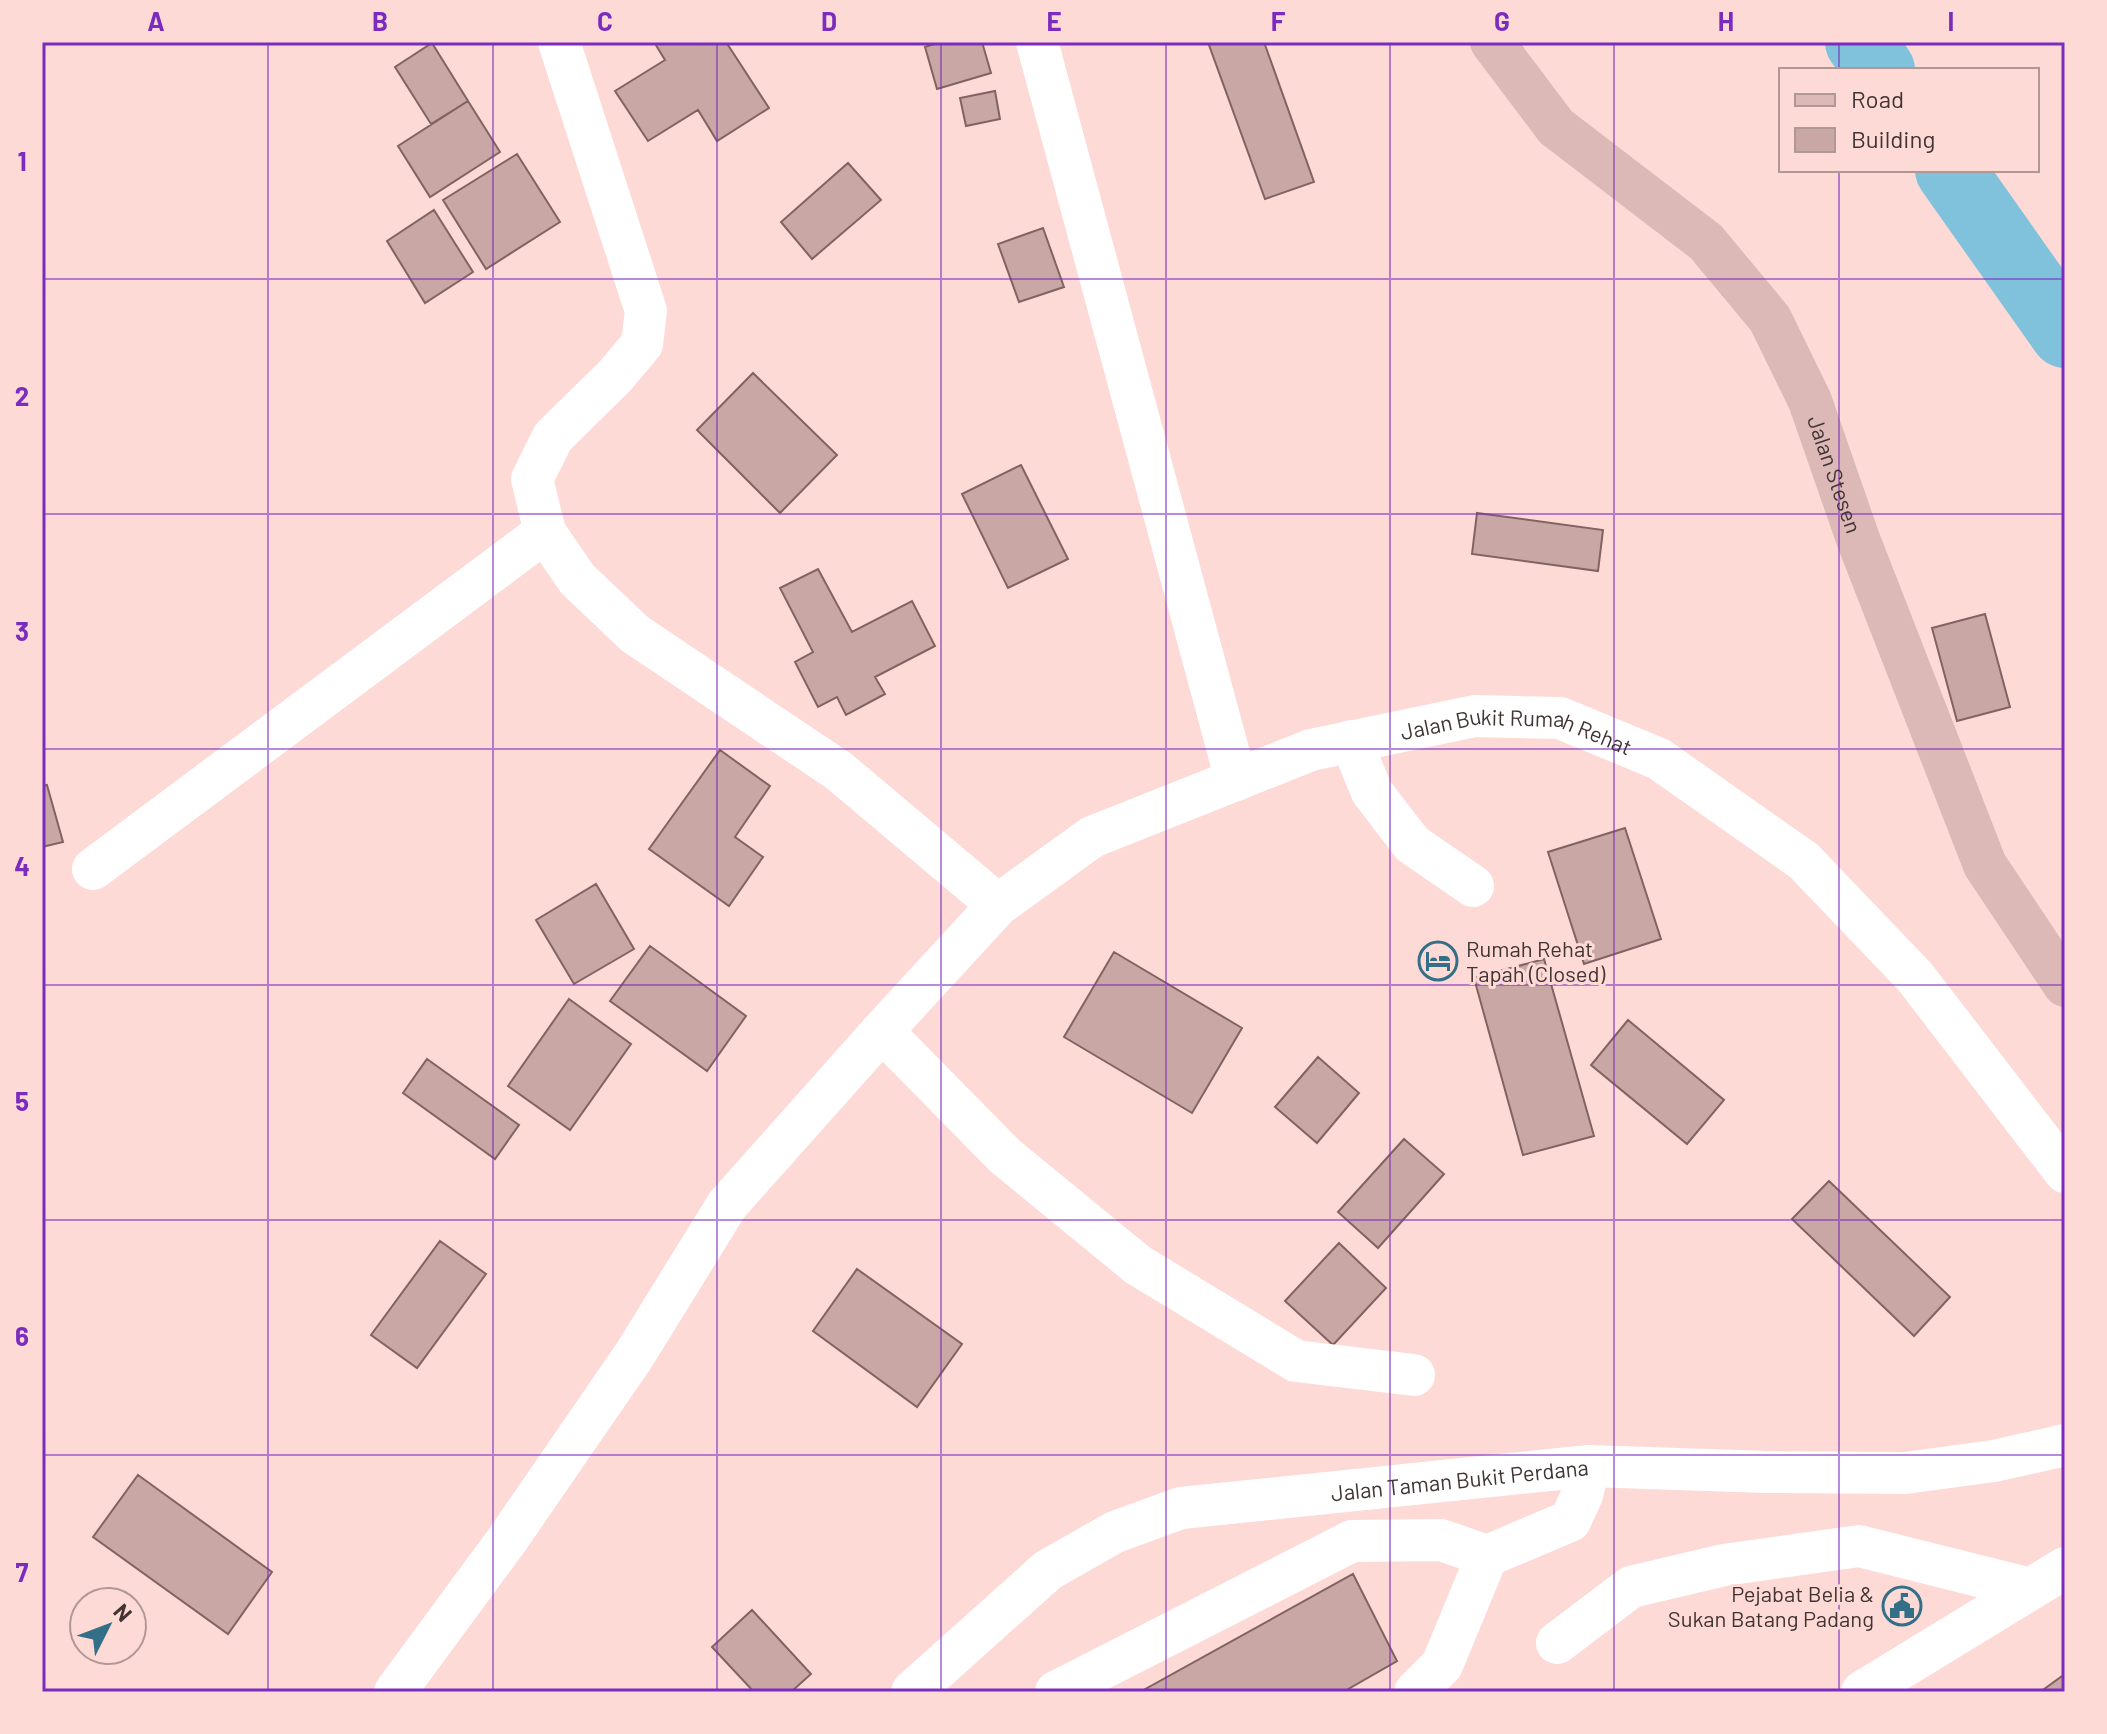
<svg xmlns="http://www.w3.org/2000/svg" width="2107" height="1734" font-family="Barlow,sans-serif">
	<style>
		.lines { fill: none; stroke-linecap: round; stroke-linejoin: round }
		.river { stroke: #80c1dc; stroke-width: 70 }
		.building { fill: #c9a7a5; stroke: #826361; stroke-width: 2 }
		.minor { stroke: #fff; stroke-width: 42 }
		.major { stroke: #dcb8b7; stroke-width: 44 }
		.grid { fill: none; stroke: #7b2cbf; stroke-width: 2; stroke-opacity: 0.55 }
		.labels { text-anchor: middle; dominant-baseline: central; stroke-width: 6; stroke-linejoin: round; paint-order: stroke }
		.street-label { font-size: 22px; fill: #413433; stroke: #fedad7 }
		.poi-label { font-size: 22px; fill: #413433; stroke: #fedad7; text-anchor: start }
		.neatline { fill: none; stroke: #7b2cbf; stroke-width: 3 }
		.grid-label { font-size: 26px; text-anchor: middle; font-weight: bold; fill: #7b2cbf }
	</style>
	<rect width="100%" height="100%" fill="#fedad7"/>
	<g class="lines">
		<path class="river" d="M 1860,42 L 1880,70
			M 1950,170 L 2065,333"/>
	</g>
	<path class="building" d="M 654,42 L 726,42 L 769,108 L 717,141 L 698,110 L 648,141 L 615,91 L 665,60 Z
		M 940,42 L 982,42 L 991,73 L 937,89 L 925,47 Z
		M 1217,42 L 1264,42 L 1314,182 L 1265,199 L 1209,45 Z
		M 432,43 L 468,101 L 431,124 L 395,67 Z
		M 995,91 L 1000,119 L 966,126 L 960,98 Z
		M 468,101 L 500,152 L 430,197 L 398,146 Z
		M 517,154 L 560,222 L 486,269 L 443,200 Z
		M 848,163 L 881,200 L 812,259 L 781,222 Z
		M 434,210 L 473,272 L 425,303 L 387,241 Z
		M 1043,228 L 1064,287 L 1019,302 L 998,244 Z
		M 753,373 L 837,455 L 780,513 L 697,430 Z
		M 1021,465 L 1068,559 L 1008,588 L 962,494 Z
		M 1477,513 L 1603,530 L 1598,571 L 1472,554 Z
		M 818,569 L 852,632 L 912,601 L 935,646 L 875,677 L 885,694 L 846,715 L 837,697 L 818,707 L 795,662 L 813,652 L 780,588 Z
		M 1985,614 L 2010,707 L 1957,721 L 1932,628 Z
		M 720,750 L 770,786 L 735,837 L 763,857 L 729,906 L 649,849 Z
		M 47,785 L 63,842 L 42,847 L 42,786 Z
		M 1625,828 L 1661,939 L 1584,964 L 1548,852 Z
		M 596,884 L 634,949 L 574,984 L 536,920 Z
		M 650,946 L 746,1016 L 707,1071 L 610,1001 Z
		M 1114,952 L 1242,1028 L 1192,1113 L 1064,1037 Z
		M 1544,959 L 1594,1136 L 1523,1155 L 1474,978 Z
		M 569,999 L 631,1044 L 570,1130 L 508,1086 Z
		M 1628,1020 L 1724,1100 L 1687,1144 L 1591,1065 Z
		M 1318,1057 L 1359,1093 L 1317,1143 L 1275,1107 Z
		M 427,1059 L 519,1125 L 495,1159 L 403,1093 Z
		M 1404,1139 L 1444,1174 L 1378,1248 L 1338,1212 Z
		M 1829,1181 L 1950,1297 L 1914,1336 L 1792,1219 Z
		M 440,1241 L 486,1274 L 417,1368 L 371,1335 Z
		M 1339,1243 L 1386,1288 L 1333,1345 L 1285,1301 Z
		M 857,1269 L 962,1344 L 917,1407 L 813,1331 Z
		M 138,1475 L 272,1572 L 228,1634 L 93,1537 Z
		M 1353,1574 L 1397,1661 L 1343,1692 L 1140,1692 Z
		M 752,1610 L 811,1674 L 791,1692 L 754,1692 L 712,1647 Z
		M 2065,1674 L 2065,1692 L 2040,1692 Z"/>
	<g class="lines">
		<g class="minor">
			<path d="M 559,42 L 646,311 L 642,344 L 615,376 L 553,437 L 532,479 L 545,532 L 577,579 L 635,634 L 839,771 L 998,905"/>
			<path d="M 1037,42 L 1236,780"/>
			<path d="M 1351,741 L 1372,792 L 1412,844 L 1473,886"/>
			<path d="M 93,869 L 545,532"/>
			<path d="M 882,1031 L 1005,1156 L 1138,1265 L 1296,1361 L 1414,1375"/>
			<path d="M 1557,1643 L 1631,1587 L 1724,1565 L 1859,1546 L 2030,1589"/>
			<path id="s1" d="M 395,1692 L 507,1540 L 635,1354 L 727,1205 L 882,1031 L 998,905 L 1092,837 L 1311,750 L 1475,716 L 1560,718 L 1659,759 L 1804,861 L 1915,977 L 2065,1172"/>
			<path id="s2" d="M 912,1692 L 1048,1570 L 1115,1532 L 1181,1508 L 1589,1466 L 1767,1472 L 1905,1473 L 1994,1461 L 2065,1445"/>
			<path d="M 1056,1692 L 1352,1541 L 1441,1540 L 1487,1556 L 1570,1521 L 1582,1495 L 1589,1466"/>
			<path d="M 1415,1692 L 1442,1665 L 1487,1556"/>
			<path d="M 1862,1692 L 2065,1568"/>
		</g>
		<path class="major" id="s3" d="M 1492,42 L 1556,127 L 1706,242 L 1770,319 L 1810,401 L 1858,539 L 1985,865 L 2065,985"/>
	</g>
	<path class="grid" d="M 268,42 L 268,1692M 493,42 L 493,1692M 717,42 L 717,1692M 941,42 L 941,1692M 1166,42 L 1166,1692M 1390,42 L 1390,1692M 1614,42 L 1614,1692M 1839,42 L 1839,70M 1839,170 L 1839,1692M 42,279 L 2065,279M 42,514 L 2065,514M 42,749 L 2065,749M 42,985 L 2065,985M 42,1220 L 2065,1220M 42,1455 L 2065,1455"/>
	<defs>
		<symbol id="hotel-ring" viewBox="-11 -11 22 22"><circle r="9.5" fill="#fedad7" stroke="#336f86" stroke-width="1.5"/><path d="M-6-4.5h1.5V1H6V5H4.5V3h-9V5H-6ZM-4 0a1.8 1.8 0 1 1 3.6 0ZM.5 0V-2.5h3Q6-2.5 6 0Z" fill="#336f86"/></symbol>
		<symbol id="civic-ring" viewBox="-11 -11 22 22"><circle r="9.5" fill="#fedad7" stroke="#336f86" stroke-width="1.5"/><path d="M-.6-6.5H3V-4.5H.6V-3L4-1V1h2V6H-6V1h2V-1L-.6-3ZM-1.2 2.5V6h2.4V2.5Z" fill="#336f86"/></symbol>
	</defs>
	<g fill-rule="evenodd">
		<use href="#hotel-ring" x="1416" y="939" width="44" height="44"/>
		<use href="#civic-ring" x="1880" y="1584" width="44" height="44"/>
	</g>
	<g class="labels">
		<g class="street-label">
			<text stroke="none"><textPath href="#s3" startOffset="564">Jalan Stesen</textPath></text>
			<text stroke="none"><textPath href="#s1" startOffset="1556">Jalan Bukit Rumah Rehat</textPath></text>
			<text stroke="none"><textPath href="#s2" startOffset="610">Jalan Taman Bukit Perdana</textPath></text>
		</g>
		<g class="poi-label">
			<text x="1466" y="948">Rumah Rehat<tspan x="1466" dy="25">Tapah (Closed)</tspan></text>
			<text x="1874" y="1593" text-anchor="end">Pejabat Belia &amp;<tspan x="1874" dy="25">Sukan Batang Padang</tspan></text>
		</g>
	</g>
	<rect width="2107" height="1734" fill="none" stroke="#fedad7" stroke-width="88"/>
	<rect x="1779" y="68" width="260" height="104" fill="#fedad7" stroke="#b29895" stroke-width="2"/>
	<rect x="1795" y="94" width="40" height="12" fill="#dcb8b7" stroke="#b29895" stroke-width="2"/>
	<text x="1851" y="108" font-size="24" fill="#413433">Road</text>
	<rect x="1795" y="128" width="40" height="24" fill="#c9a7a5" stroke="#b29895" stroke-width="2"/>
	<text x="1851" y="148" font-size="24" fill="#413433">Building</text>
	<g transform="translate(108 1626) rotate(48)"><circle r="38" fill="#fedad7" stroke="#b29895" stroke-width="2"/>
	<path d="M0-6L14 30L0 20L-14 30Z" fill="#336f86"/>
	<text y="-12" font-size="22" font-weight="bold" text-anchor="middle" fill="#413433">N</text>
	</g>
	<rect x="44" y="44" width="2019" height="1646" class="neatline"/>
	<g class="grid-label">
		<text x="156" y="31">A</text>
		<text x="380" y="31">B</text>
		<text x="605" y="31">C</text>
		<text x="829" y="31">D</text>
		<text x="1054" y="31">E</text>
		<text x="1278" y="31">F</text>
		<text x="1502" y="31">G</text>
		<text x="1726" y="31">H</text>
		<text x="1951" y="31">I</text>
		<text x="22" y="171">1</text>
		<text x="22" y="406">2</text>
		<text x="22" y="641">3</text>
		<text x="22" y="876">4</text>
		<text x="22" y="1111">5</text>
		<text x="22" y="1346">6</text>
		<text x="22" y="1582">7</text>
	</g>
</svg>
